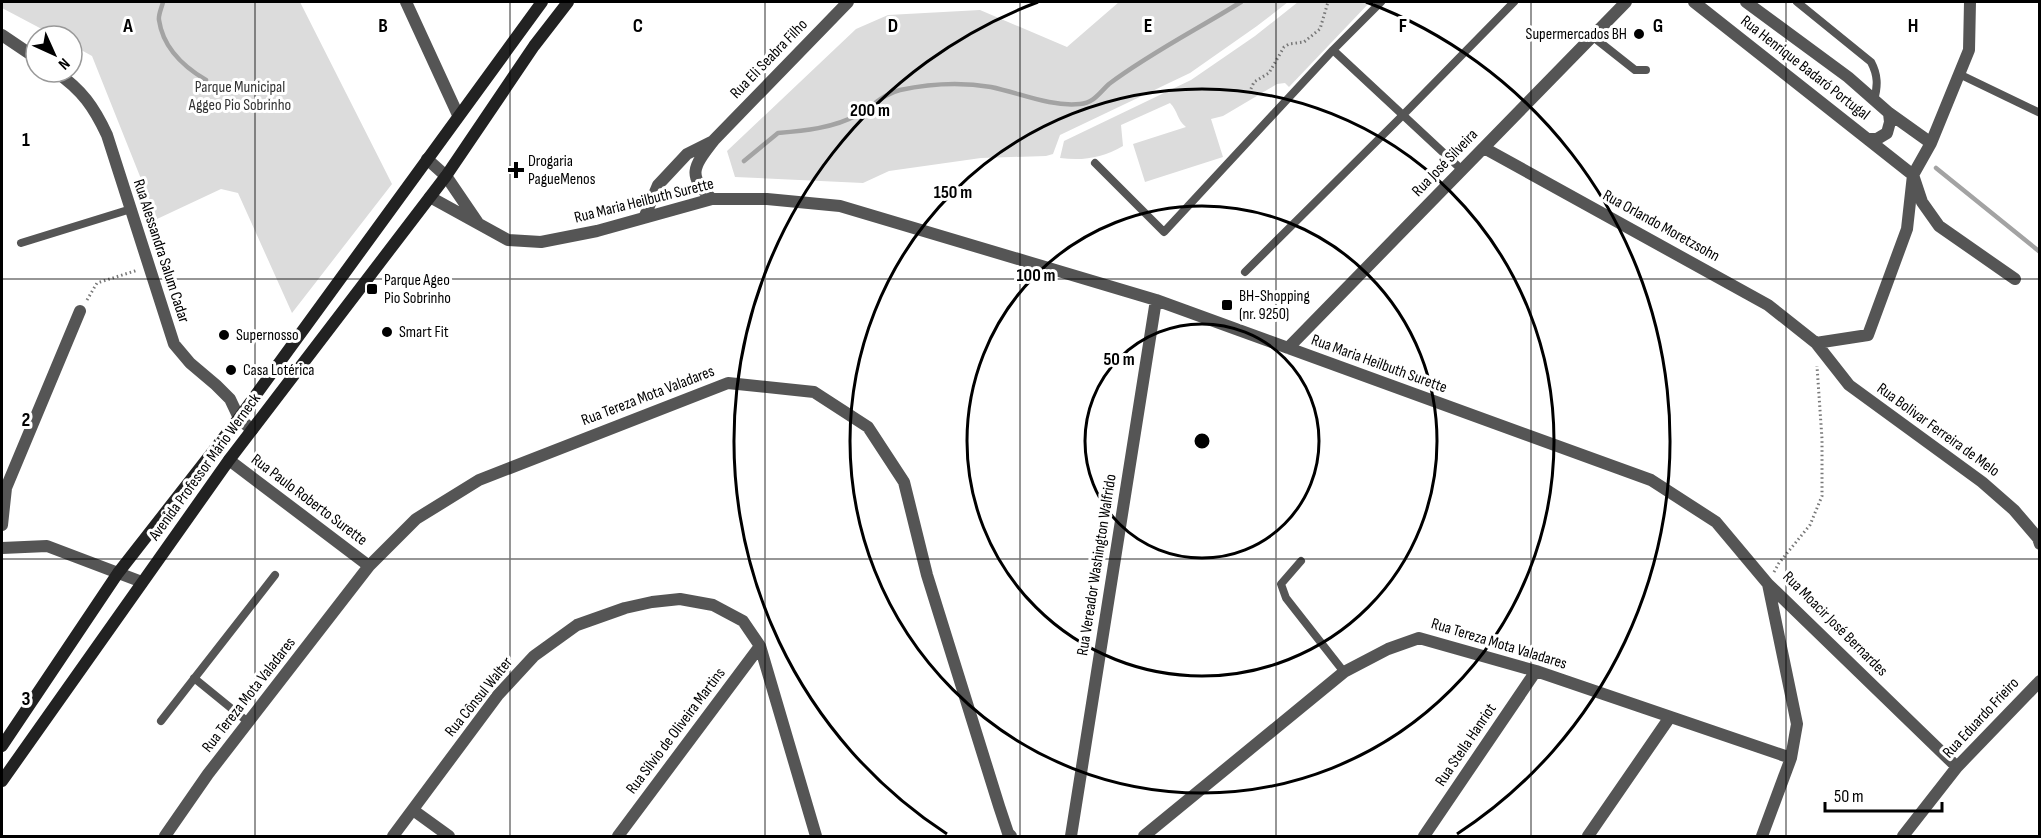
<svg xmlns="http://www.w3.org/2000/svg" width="2041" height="838" font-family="'Sofia Sans Condensed',sans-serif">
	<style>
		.green { fill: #dcdcdc }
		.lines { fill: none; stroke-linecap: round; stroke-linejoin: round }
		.stream { stroke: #a3a3a3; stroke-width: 4.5 }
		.path { stroke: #777; stroke-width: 3; stroke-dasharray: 1.5 3; stroke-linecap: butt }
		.service { stroke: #555; stroke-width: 8 }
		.minor { stroke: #555; stroke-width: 12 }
		.secondary { stroke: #222; stroke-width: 12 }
		.grid { fill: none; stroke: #000; stroke-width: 1.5; stroke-opacity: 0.55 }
		.ring { fill: none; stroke: #000; stroke-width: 3 }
		.poi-dot { fill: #000; stroke: #fff; stroke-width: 2 }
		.labels { text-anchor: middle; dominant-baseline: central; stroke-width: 6; stroke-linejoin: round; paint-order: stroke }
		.poi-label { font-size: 16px; fill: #000; stroke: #fff; text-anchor: start }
		.street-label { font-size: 16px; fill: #000; stroke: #fff }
		.park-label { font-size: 16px; fill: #333; stroke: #fff }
		.grid-label { font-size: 20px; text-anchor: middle; font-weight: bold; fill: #000; stroke: #fff; stroke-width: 6; stroke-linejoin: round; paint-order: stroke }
		.centre { fill: #000; stroke: #fff; stroke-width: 3 }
		.ring-label { font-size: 18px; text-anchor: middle; font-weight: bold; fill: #000; stroke: #fff; stroke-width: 6; stroke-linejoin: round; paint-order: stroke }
	</style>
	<rect width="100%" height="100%" fill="#fff"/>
	<path class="green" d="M 2,2 L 300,2 L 392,184 L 292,313 L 238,193 L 221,189 L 157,219 L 92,56 L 72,45 L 72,36 L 55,36 L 2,8 Z
		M 1119,2 L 1288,2 L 1257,26 L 1190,73 L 1060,135 L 1053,154 L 1046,156 L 981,158 L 889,171 L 863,183 L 735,177 L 727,151 L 856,29 L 888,15 L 980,10 L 1067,47 Z
		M 1298,2 L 1370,2 L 1289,87 L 1285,83 L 1277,84 L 1223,116 L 1211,119 L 1223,157 L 1145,182 L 1133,144 L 1186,127 C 1177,120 1178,111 1170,103 L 1121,125 L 1123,146 C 1102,158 1083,161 1060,158 L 1064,141 L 1191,80 L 1255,36 Z"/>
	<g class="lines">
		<path class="stream" d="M 163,2 C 162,7 158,15 159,20 C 163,48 184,67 206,80
			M 744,161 L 778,133 C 803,131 834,128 857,115 C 872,107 883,94 900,90 C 928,84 962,82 991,87 C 1020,93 1050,107 1080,104 C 1094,103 1100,92 1109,84 C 1150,53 1198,29 1241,2
			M 1936,168 L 2040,252"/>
		<path class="path" d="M 1249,93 L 1254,82 L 1269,73 L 1284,47 L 1289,44 L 1304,42 L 1320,29 L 1328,2
			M 87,300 L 97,283 L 138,270
			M 1774,572 L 1779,563 L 1810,525 L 1822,496 L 1822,439 L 1817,366"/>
		<path class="service" d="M 1797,2 L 1871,62 C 1878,75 1878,86 1874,100
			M 1592,36 L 1635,70 L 1646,70
			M 1333,50 L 1462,170
			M 1959,74 L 2040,113
			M 1095,163 L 1164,232 L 1333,50 L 1381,2
			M 21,243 L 131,209
			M 1245,272 L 1403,115 L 1514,2
			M 1301,561 L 1281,584 L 1286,598 L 1344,672
			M 194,678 L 248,722
			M 161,721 L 275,575"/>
		<path class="minor" d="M 406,2 L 458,115
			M 1694,2 L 1913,175 L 1922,202 L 1939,226 L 2015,279
			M 1746,2 L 1848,77 L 1889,113 L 1931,143
			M 2,35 L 36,58
			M 56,72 C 82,90 94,107 107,135 L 174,344 L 190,363 L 216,385 L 230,399 L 239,418 L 252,430
			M 1868,139 L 1877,139 L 1887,133 L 1890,122 L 1889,113
			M 1484,148 L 1768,305 L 1816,343 L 1849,385 L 1982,482 L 2014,510 L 2038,538 L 2040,544
			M 427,159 L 446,176 L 478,223
			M 430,197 L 508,240 L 541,242 L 597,231 L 712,199 L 767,199 L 840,206 L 1156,300 L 1651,480 L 1716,522 L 1768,584 L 1797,724 L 1791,758 L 1762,836
			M 712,199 C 685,175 695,165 714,140 L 848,2
			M 644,218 L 658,185 L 687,154 L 711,142
			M 1816,343 L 1868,335 L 1907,229 L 1913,175 L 1931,143 L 1969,50 L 1970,2
			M 1288,348 L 1626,2
			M 229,460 L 369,566
			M 2,525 L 6,488 L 80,311
			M 2,548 L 47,546 L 142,582
			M 1768,584 L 1957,767
			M 413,810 L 449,836
			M 165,836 L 208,774 L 369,566 L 416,519 L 479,480 L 728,383 L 814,392 L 868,427 L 904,482 L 927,575 L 999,806 L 1008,833 L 1011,836
			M 393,836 L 498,695 L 534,656 L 577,625 L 625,608 L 652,602 L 680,599 L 713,605 L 743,621 L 760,646 L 816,836
			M 618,836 L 760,646
			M 1071,836 L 1156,300
			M 1144,836 L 1344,672 L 1388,649 L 1419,638 L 1536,671 L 1791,758
			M 1424,836 L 1536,671
			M 1588,836 L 1670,717
			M 1903,836 L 1957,767 L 2040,681"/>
		<path class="secondary" d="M 2,746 L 118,573 L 239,418 L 542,2
			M 2,781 L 229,460 L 446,176 L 534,46 L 568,2"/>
	</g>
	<path class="grid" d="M 255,2 L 255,836M 510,2 L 510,836M 765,2 L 765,836M 1020,2 L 1020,836M 1276,2 L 1276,836M 1531,2 L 1531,836M 1786,2 L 1786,836M 2,279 L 2040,279M 2,559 L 2040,559"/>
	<g class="ring">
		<circle cx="1202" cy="441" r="117"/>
		<circle cx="1202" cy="441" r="235"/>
		<circle cx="1202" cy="441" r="352"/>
		<path d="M947 834A469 469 0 0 1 1038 2M1366 2A469 469 0 0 1 1457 834"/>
	</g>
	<g class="poi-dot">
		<circle cx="1639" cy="34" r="6"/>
		<path d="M513 161h6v6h6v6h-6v6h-6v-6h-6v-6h6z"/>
		<rect x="366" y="283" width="12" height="12" rx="3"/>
		<rect x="1221" y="299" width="12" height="12" rx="3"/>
		<circle cx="387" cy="332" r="6"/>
		<circle cx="224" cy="335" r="6"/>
		<circle cx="231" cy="370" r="6"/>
	</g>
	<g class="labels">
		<g class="poi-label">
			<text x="1627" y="34" text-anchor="end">Supermercados BH</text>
			<text x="528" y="161">Drogaria<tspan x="528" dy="18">PagueMenos</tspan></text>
			<text x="384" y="280">Parque Ageo<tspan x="384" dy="18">Pio Sobrinho</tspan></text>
			<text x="1239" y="296">BH-Shopping<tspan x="1239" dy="18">(nr. 9250)</tspan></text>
			<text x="399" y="332">Smart Fit</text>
			<text x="236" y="335">Supernosso</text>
			<text x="243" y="370">Casa Lotérica</text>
		</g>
		<g class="street-label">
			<text transform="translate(769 59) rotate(-46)">Rua Eli Seabra Filho</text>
			<text transform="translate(1805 68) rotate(38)">Rua Henrique Badaró Portugal</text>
			<text transform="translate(1445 163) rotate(-46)">Rua José Silveira</text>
			<text transform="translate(644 201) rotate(-14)">Rua Maria Heilbuth Surette</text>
			<text transform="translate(1661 226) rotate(29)">Rua Orlando Moretzsohn</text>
			<text transform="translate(161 251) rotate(72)">Rua Alessandra Salum Cadar</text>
			<text transform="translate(1379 364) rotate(20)">Rua Maria Heilbuth Surette</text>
			<text transform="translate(648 396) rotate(-21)">Rua Tereza Mota Valadares</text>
			<text transform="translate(1938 430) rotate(36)">Rua Bolivar Ferreira de Melo</text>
			<text transform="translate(205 467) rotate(-54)">Avenida Professor Mário Werneck</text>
			<text transform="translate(309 500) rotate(37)">Rua Paulo Roberto Surette</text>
			<text transform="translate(1097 565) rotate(-81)">Rua Vereador Washington Walfrido</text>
			<text transform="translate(1835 624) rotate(45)">Rua Moacir José Bernardes</text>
			<text transform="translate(1499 644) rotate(17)">Rua Tereza Mota Valadares</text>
			<text transform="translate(249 695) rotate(-52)">Rua Tereza Mota Valadares</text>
			<text transform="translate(479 697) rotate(-51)">Rua Cônsul Walter</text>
			<text transform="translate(1981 718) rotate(-47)">Rua Eduardo Frieiro</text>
			<text transform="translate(676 731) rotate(-53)">Rua Sílvio de Oliveira Martins</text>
			<text transform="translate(1466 745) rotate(-56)">Rua Stella Hanriot</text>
		</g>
		<g class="park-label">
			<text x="240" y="87">Parque Municipal<tspan x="240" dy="18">Aggeo Pio Sobrinho</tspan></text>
		</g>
	</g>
	<g class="grid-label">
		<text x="128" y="32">A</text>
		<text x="383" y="32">B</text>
		<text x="638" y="32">C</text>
		<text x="893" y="32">D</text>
		<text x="1148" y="32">E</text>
		<text x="1403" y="32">F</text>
		<text x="1658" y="32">G</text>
		<text x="1913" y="32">H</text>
		<text x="26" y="146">1</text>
		<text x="26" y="426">2</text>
		<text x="26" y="705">3</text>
	</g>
	<circle cx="1202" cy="441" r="9" class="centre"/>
	<g class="ring-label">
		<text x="870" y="116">200 m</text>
		<text x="953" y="198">150 m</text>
		<text x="1036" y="281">100 m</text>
		<text x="1119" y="365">50 m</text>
	</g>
	<rect width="2041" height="838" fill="none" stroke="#000000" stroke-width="6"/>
	<g transform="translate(54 54) rotate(135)"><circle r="28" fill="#ffffff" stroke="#999999" stroke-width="1.5"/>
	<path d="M0-4.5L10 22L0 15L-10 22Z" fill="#000000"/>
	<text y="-9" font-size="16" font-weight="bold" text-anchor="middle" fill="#000000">N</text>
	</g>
	<path d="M1825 802v9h117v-9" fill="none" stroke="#000000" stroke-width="3"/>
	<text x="1834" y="802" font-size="18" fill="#000000" stroke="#ffffff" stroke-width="4.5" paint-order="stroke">50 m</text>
</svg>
